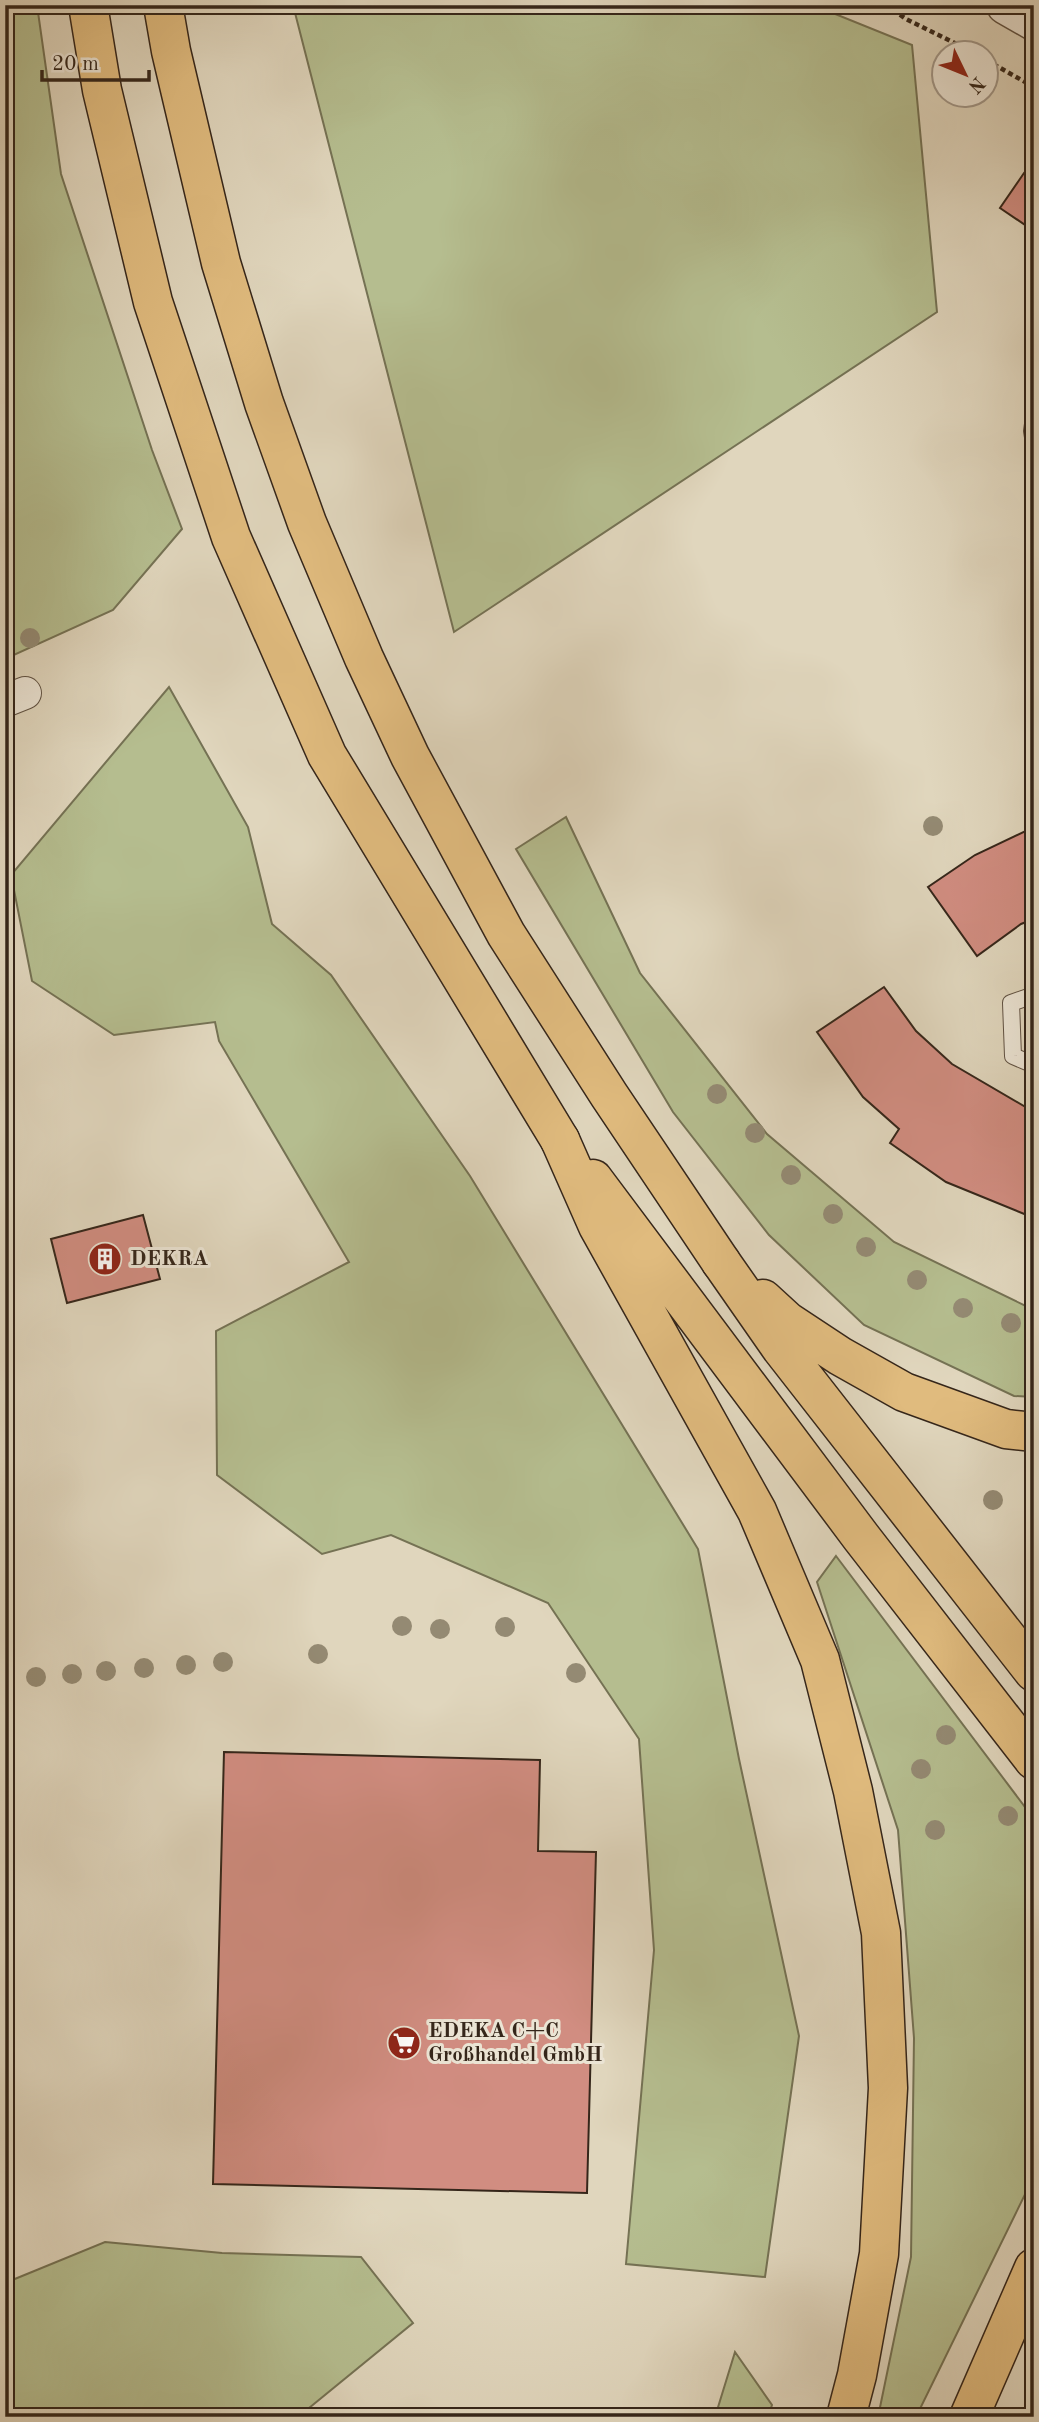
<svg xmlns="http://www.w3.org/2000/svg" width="1039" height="2422" font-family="'Old Standard TT',serif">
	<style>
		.green { fill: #b5bd8f; stroke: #757254; stroke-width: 2 }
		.building { fill: #d18d81; stroke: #35261a; stroke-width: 2 }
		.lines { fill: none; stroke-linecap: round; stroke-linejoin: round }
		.service-casing { stroke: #605243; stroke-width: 18 }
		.minor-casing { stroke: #605243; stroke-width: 34 }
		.tertiary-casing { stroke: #605243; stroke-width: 41 }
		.trunk-casing { stroke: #35261a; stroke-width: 41 }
		.motorway-casing { stroke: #35261a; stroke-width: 41 }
		.path { stroke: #35261a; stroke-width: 4.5; stroke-dasharray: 5 3.5; stroke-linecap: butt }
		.service { stroke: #ebe4d4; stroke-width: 16 }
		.minor { stroke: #ebe4d4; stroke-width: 32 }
		.tertiary { stroke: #ebe4d4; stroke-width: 38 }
		.trunk { stroke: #e0bb7e; stroke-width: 38 }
		.motorway { stroke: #e0bb7e; stroke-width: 38 }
		.tree { fill: #948a73 }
		.labels { text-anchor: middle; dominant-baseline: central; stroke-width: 6; stroke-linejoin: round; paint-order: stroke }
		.poi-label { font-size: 21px; font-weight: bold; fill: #35261a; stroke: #ebe4d4; text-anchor: start }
	</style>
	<rect width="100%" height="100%" fill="#e0d6bd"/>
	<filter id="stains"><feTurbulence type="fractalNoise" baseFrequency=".00286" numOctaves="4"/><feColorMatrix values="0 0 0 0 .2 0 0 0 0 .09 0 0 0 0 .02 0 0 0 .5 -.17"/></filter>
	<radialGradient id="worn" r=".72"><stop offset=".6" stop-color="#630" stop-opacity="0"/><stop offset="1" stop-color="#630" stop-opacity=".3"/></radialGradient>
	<path class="green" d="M 5,5 L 37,5 L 61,174 L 152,450 L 182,529 L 113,610 L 5,659 Z
		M 293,5 L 813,5 L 912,45 L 937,312 L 454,632 Z
		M 169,687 L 248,827 L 272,924 L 331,975 L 470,1176 L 698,1549 L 739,1759 L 799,2036 L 765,2277 L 626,2264 L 654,1950 L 639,1739 L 548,1603 L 391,1535 L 322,1554 L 217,1475 L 216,1331 L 349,1262 L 219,1041 L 215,1022 L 114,1035 L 32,981 L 11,875 Z
		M 566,817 L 640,973 L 767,1134 L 894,1242 L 1034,1310 L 1034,1397 L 1014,1396 L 864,1325 L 769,1235 L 673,1112 L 516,849 Z
		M 836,1556 L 1034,1819 L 1034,2176 L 916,2417 L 878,2417 L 911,2257 L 914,2038 L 898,1830 L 817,1582 Z
		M 105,2242 L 222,2253 L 361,2257 L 413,2323 L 298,2417 L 16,2417 L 5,2398 L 5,2283 Z
		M 735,2352 L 772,2405 L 768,2417 L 715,2417 Z"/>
	<path class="building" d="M 1024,173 L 1034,179 L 1034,231 L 1000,208 Z
		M 1034,827 L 1034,919 L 1021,924 L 977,956 L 928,887 L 975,855 Z
		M 884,987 L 916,1031 L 952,1064 L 1034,1112 L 1034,1218 L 946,1182 L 890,1143 L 899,1129 L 863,1097 L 817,1032 Z
		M 143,1215 L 160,1279 L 67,1303 L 51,1239 Z
		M 224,1752 L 540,1760 L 538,1851 L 596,1852 L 587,2193 L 213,2184 Z"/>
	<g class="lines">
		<defs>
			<path id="service" d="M 1034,417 L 1032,431 L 1034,443
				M 1034,995 L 1011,1003 L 1013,1056 L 1034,1065"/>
			<path id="minor" d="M 5,701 L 25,693"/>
			<path id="tertiary" d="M 1006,5 L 1034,21"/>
			<path id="trunk" d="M 88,5 L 102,90 L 153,302 L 231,537 L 327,755 L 560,1140
				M 163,5 L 171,51 L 221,263 L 264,403 L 307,523 L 364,658 L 410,756 L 506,934 L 609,1095 L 721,1262"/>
			<path id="motorway" d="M 560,1140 L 598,1226 L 757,1511 L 820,1660 L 853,1791 L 881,1933 L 888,2088 L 879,2254 L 857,2375 L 846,2417
				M 593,1179 L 861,1537 L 1034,1760
				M 721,1262 L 781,1348 L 1034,1672
				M 763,1299 L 787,1321 L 840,1356 L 904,1392 L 1006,1429 L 1034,1432
				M 969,2417 L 1034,2268"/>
		</defs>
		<use href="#service" class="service-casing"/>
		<use href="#minor" class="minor-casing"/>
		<use href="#tertiary" class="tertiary-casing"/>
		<use href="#trunk" class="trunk-casing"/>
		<use href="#motorway" class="motorway-casing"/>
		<path class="path" d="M 886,5 L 906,19 L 973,52
			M 986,60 L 1034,87"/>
		<use href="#service" class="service"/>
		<use href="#minor" class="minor"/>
		<use href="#tertiary" class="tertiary"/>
		<use href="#trunk" class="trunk"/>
		<use href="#motorway" class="motorway"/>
	</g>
	<g class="tree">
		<circle cx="30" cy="638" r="10"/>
		<circle cx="933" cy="826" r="10"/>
		<circle cx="717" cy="1094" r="10"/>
		<circle cx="755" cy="1133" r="10"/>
		<circle cx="791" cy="1175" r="10"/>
		<circle cx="833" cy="1214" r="10"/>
		<circle cx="866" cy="1247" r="10"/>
		<circle cx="917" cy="1280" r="10"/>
		<circle cx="963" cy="1308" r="10"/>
		<circle cx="1011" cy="1323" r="10"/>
		<circle cx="993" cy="1500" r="10"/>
		<circle cx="402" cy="1626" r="10"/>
		<circle cx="505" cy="1627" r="10"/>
		<circle cx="440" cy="1629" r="10"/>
		<circle cx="318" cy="1654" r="10"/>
		<circle cx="223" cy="1662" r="10"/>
		<circle cx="186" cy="1665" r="10"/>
		<circle cx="144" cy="1668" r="10"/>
		<circle cx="106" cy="1671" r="10"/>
		<circle cx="576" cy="1673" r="10"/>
		<circle cx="72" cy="1674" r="10"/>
		<circle cx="36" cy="1677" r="10"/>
		<circle cx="946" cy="1735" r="10"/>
		<circle cx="921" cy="1769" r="10"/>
		<circle cx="1008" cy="1816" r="10"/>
		<circle cx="935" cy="1830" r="10"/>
	</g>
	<defs>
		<symbol id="building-disc" viewBox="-11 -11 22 22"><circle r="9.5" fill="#8f2418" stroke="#ebe4d4"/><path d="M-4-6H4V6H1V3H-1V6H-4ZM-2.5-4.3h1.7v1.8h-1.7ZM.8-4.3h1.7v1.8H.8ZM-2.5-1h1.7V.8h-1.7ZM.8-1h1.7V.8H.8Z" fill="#fff"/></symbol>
		<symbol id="supermarket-disc" viewBox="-11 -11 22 22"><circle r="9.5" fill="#8f2418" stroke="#ebe4d4"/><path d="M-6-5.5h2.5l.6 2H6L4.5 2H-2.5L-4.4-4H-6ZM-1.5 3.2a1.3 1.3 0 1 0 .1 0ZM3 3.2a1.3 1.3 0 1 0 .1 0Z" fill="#fff"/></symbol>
	</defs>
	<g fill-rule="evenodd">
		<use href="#building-disc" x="86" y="1240" width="38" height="38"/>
		<use href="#supermarket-disc" x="385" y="2024" width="38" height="38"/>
	</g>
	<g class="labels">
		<g class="poi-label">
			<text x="130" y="1259">DEKRA</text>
			<text x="428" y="2031">EDEKA C+C<tspan x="428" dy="24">Großhandel GmbH</tspan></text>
		</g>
	</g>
	<rect width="1039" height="2422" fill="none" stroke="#e0d6bd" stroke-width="28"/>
	<rect x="7" y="7" width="1025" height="2408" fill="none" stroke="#35261a" stroke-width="3.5"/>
	<rect x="14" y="14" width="1011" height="2394" fill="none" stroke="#35261a" stroke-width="2"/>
	<g transform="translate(965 74) rotate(133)"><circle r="33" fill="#ebe4d4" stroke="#a2988a" stroke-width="2"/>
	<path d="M0-5L12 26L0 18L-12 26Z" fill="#8f2418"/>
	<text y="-10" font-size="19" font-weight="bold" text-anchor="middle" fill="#35261a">N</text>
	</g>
	<path d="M42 70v10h107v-10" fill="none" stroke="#35261a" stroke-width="3.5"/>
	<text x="52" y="70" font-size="21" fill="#35261a" stroke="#ebe4d4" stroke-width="5" paint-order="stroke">20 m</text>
	<rect width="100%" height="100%" filter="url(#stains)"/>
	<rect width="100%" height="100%" fill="url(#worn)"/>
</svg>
